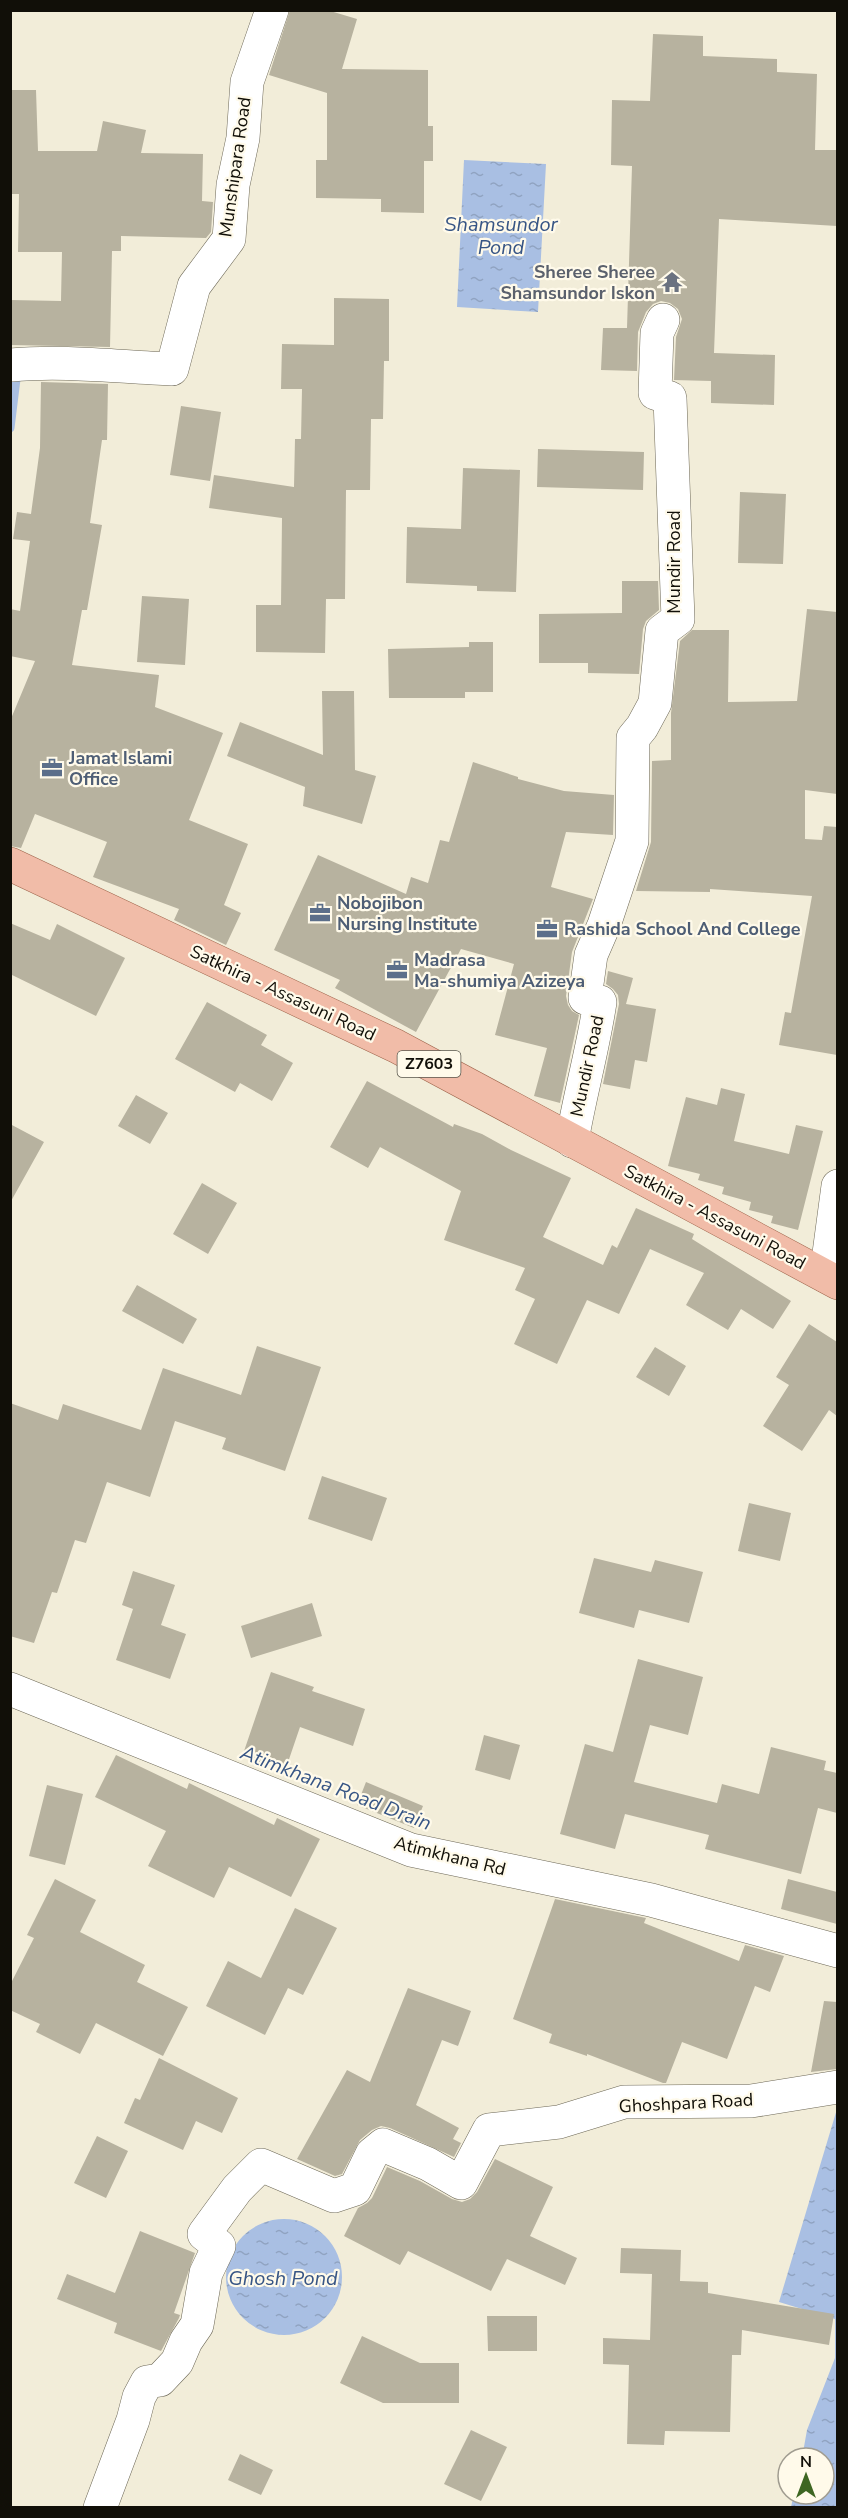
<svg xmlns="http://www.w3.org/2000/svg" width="848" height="2518" font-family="'Nunito Sans',sans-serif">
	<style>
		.water { fill: url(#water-ripples) }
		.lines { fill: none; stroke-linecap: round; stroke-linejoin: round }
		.stream { stroke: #a9bfe3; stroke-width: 9 }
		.building { fill: #b7b29f }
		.secondary-casing { stroke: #6d6857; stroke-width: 34 }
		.primary-casing { stroke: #9d634a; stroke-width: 34 }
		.secondary { stroke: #fff; stroke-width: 33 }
		.primary { stroke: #f1bca8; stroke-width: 33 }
		.labels { text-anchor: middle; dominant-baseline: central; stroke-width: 4.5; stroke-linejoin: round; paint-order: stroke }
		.shield { fill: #fffaea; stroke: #58564c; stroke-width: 1.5 }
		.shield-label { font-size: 16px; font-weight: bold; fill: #110f08 }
		.street-label { font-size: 18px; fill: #110f08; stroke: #fffaea }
		.worship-label { font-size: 18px; font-weight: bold; fill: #5b616d; stroke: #fffaea; text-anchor: end }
		.service-label { font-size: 18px; font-weight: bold; fill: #4e5e75; stroke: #fffaea; text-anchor: start }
		.water-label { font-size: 20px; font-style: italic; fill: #375585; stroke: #fffaea }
	</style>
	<defs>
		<pattern id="water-ripples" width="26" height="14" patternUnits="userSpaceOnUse" patternTransform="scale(1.5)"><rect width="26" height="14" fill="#a9bfe3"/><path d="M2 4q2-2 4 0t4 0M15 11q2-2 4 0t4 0" fill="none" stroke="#90a3c1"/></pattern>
	</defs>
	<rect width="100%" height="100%" fill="#f2edd9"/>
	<path class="water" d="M 464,160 L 546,164 L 538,312 L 457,307 Z
		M 837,2109 L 837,2507 L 791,2507 L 794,2494 L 824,2494 L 824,2458 L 802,2458 L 807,2430 L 835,2358 L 835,2319 L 779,2302 Z
		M226 2277a58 58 0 1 1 116 0a58 58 0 1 1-116 0Z"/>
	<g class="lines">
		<path class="stream" d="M 10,428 L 17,371"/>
	</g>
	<path class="building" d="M 290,10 L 327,10 L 357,19 L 342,69 L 428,70 L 428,126 L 433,126 L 433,161 L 424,161 L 424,213 L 381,212 L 381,199 L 316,198 L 316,160 L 327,160 L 327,93 L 269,75 Z
		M 653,34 L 703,36 L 703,56 L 777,59 L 777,72 L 817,74 L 815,150 L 837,150 L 837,226 L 719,219 L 714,353 L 775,355 L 774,405 L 711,403 L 711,381 L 674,380 L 676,337 L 682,319 L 678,309 L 670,303 L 661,301 L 653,304 L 646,312 L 638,332 L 637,371 L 601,370 L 603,328 L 627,328 L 632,166 L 611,165 L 612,100 L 650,101 Z
		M 10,90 L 36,90 L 38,151 L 97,151 L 103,121 L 146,130 L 141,153 L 203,154 L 202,201 L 213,202 L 211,232 L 206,238 L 121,236 L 121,251 L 112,251 L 110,347 L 10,345 L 10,300 L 61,301 L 62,252 L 18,252 L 19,194 L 10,194 Z
		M 334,298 L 389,299 L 389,361 L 384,361 L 383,419 L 371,419 L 370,490 L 346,490 L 345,599 L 326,599 L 325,653 L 256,652 L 256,605 L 281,605 L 282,518 L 209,508 L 214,475 L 294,487 L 295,439 L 301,439 L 302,389 L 281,389 L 282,344 L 334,345 Z
		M 41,382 L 108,384 L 107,440 L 102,440 L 90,523 L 102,525 L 87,610 L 82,610 L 72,665 L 159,675 L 155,707 L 223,733 L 189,820 L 248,844 L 224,905 L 241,913 L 226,945 L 174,920 L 179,909 L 93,877 L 107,842 L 35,814 L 21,848 L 10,846 L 10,721 L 35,661 L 10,656 L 10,609 L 20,611 L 30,541 L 13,539 L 17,512 L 31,514 L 40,448 Z
		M 181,406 L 221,412 L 210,481 L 170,475 Z
		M 538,449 L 644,452 L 643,490 L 537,487 Z
		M 463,468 L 520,470 L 516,592 L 477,591 L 477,586 L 406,583 L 407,527 L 461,529 Z
		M 740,492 L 786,494 L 783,564 L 738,563 Z
		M 622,581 L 658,581 L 659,610 L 646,621 L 643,629 L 639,674 L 588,673 L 588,663 L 539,663 L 539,614 L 622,613 Z
		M 142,596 L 189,599 L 185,665 L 137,662 Z
		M 807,609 L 837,612 L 837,794 L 805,790 L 805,839 L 822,840 L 824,826 L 837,827 L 837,1055 L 779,1045 L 785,1012 L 791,1013 L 812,896 L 710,889 L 710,892 L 636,891 L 651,842 L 652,761 L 671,760 L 671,713 L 680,641 L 692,630 L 729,630 L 728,702 L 797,701 Z
		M 469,642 L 493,642 L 493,692 L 465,692 L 465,698 L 389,698 L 388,649 L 469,647 Z
		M 322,691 L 354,691 L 355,770 L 376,776 L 362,824 L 303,806 L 305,787 L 227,756 L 240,722 L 323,755 Z
		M 473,762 L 518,777 L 518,779 L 564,791 L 614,795 L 613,835 L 566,832 L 551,887 L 593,899 L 572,952 L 566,996 L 568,1005 L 572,1011 L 579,1015 L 560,1103 L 534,1096 L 547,1048 L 495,1035 L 514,964 L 461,949 L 416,1032 L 335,988 L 340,980 L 274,950 L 318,855 L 406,894 L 411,877 L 428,883 L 440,840 L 449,842 Z
		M 10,923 L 50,940 L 57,924 L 125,958 L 96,1016 L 10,974 Z
		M 608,971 L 633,978 L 626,1004 L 656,1009 L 647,1062 L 635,1060 L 630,1089 L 603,1084 L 619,1004 L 618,995 L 613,989 L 606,984 Z
		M 207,1002 L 267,1035 L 261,1045 L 293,1063 L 272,1101 L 240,1083 L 235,1092 L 175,1059 Z
		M 367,1081 L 453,1127 L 454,1124 L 482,1134 L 511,1150 L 571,1178 L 543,1237 L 603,1265 L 612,1245 L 617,1248 L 636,1208 L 694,1234 L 692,1239 L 791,1301 L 773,1329 L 741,1309 L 728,1330 L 686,1305 L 704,1273 L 650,1249 L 619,1314 L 587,1300 L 557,1364 L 514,1344 L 535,1299 L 515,1290 L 525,1268 L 444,1240 L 461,1191 L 380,1147 L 368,1168 L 330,1147 Z
		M 721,1088 L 745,1094 L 734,1141 L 789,1154 L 796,1125 L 823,1131 L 798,1230 L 771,1223 L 773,1216 L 749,1210 L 751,1202 L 722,1194 L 724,1187 L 698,1180 L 700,1174 L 668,1166 L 686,1097 L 717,1105 Z
		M 136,1095 L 168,1113 L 150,1144 L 118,1126 Z
		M 10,1124 L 44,1142 L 10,1203 Z
		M 202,1183 L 237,1203 L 208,1254 L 173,1234 Z
		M 137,1285 L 197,1319 L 183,1344 L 122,1311 Z
		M 809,1324 L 837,1342 L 837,1416 L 829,1410 L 802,1451 L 763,1426 L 789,1385 L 776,1377 Z
		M 257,1346 L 321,1367 L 285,1471 L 222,1449 L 226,1438 L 175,1421 L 150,1497 L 107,1482 L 86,1543 L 75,1540 L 57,1593 L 52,1592 L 34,1643 L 10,1636 L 10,1403 L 58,1420 L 63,1404 L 141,1430 L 163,1368 L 241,1395 Z
		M 655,1347 L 686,1366 L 669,1396 L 636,1377 Z
		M 322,1476 L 387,1498 L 372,1541 L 308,1519 Z
		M 749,1503 L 791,1513 L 780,1561 L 738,1551 Z
		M 594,1558 L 651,1572 L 655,1560 L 703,1572 L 689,1623 L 639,1610 L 634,1628 L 579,1613 Z
		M 133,1571 L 175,1585 L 161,1625 L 186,1634 L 170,1679 L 116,1660 L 133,1609 L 122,1605 Z
		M 312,1603 L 322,1636 L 251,1658 L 241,1626 Z
		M 638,1659 L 703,1677 L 688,1735 L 650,1725 L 634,1782 L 717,1803 L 722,1784 L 759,1794 L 771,1747 L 826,1761 L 824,1770 L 837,1773 L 837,1813 L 818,1808 L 801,1874 L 705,1849 L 709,1835 L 625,1814 L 615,1849 L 560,1834 L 585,1744 L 613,1752 Z
		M 271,1672 L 314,1687 L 312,1691 L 365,1709 L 353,1746 L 300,1727 L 285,1771 L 242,1757 Z
		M 484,1735 L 520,1745 L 510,1780 L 475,1770 Z
		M 116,1755 L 187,1789 L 189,1783 L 274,1825 L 277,1818 L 320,1839 L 291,1897 L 229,1867 L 214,1898 L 148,1866 L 166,1831 L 95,1797 Z
		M 366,1782 L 423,1806 L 414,1828 L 357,1805 Z
		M 47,1785 L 83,1794 L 65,1865 L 29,1856 Z
		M 55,1879 L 96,1900 L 80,1932 L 145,1965 L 137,1982 L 188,2007 L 163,2056 L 96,2023 L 80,2054 L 36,2032 L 40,2024 L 10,2010 L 10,1985 L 34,1938 L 27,1935 Z
		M 788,1879 L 837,1892 L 837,1924 L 781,1909 Z
		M 555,1899 L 646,1918 L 644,1923 L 739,1961 L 745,1945 L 784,1956 L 770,1992 L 755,1986 L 727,2059 L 682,2042 L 666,2083 L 663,2083 L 587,2054 L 587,2056 L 549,2043 L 552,2034 L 513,2019 Z
		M 295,1908 L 337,1928 L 303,1995 L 288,1988 L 265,2035 L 206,2006 L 228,1961 L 261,1978 Z
		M 408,1988 L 471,2011 L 458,2046 L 442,2040 L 416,2105 L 459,2128 L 453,2139 L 461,2143 L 454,2157 L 390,2128 L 381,2126 L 372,2130 L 360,2140 L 342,2174 L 335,2176 L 297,2159 L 347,2070 L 370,2082 Z
		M 824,2001 L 837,2002 L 837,2069 L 811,2072 Z
		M 159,2058 L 238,2098 L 222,2133 L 196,2121 L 183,2150 L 124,2123 L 135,2098 L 140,2100 Z
		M 97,2136 L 128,2151 L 106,2198 L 74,2183 Z
		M 495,2159 L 553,2187 L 530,2236 L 577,2258 L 565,2285 L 507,2259 L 491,2291 L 408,2251 L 400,2265 L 344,2236 L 358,2208 L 367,2203 L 372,2198 L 387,2167 L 420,2181 L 452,2199 L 462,2202 L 470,2199 L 477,2192 Z
		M 140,2231 L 195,2253 L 174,2313 L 180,2315 L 179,2318 L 161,2351 L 114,2333 L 117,2323 L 57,2299 L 67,2274 L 115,2293 Z
		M 621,2248 L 681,2250 L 680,2281 L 708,2282 L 708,2293 L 834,2314 L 829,2345 L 742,2330 L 741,2355 L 732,2355 L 730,2432 L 665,2431 L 664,2445 L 627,2444 L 629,2365 L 603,2364 L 603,2338 L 650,2340 L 652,2274 L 620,2273 Z
		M 487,2316 L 537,2316 L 537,2351 L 488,2351 Z
		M 362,2336 L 420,2363 L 459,2363 L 459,2403 L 383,2403 L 340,2383 Z
		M 471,2430 L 507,2447 L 481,2501 L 444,2484 Z
		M 240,2454 L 273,2470 L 261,2495 L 228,2480 Z"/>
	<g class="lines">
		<defs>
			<path id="secondary" d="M 11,365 C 64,360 119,367 172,369 L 194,286 L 229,239 L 233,185 L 243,138 L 247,82 L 272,10
				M 572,1141 C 580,1094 593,1049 600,1002 L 585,998 L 591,955 L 604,925 L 632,841 L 633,738 L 642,727 L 655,703 L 662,631 L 678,619 L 670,398 L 655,393 L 657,333 L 663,320
				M 826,1276 L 838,1186
				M 10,1689 L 411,1850 L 651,1900 L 838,1951
				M 100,2508 L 133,2420 L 139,2397 L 147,2382 L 160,2380 L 177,2362 L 186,2341 L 197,2325 L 206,2273 L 219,2246 L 204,2234 L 237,2189 L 261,2165 L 334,2196 L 355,2189 L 372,2154 L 383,2145 L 428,2164 L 461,2183 L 489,2130 L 559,2122 L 624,2102 L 751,2101 L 838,2087"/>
			<path id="primary" d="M 10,864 L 396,1046 L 838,1283"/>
		</defs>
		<use href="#secondary" class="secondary-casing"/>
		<use href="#primary" class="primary-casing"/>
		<use href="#secondary" class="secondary"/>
		<use href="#primary" class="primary"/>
	</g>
	<defs>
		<symbol id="temple-bare" viewBox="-9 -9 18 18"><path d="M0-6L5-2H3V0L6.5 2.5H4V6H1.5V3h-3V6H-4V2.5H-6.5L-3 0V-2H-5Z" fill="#6b7280" stroke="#fffaea" stroke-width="2.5" paint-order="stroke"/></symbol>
		<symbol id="office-bare" viewBox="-9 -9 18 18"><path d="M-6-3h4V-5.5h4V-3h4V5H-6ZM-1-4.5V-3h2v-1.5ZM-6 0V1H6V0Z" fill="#5c6f8a" stroke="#fffaea" stroke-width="2.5" paint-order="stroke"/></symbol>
	</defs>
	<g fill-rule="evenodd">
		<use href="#temple-bare" x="657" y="267" width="30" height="30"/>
		<use href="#office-bare" x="37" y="753" width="30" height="30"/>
		<use href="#office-bare" x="305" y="898" width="30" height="30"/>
		<use href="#office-bare" x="532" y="914" width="30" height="30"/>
		<use href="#office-bare" x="382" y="955" width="30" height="30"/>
	</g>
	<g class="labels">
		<rect class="shield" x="397.5" y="1051" width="63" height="26" rx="4.5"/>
		<g class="shield-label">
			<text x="429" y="1064">Z7603</text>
		</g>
		<g class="street-label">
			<text transform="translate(235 167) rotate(-82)">Munshipara Road</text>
			<text transform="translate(674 562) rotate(-90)">Mundir Road</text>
			<text transform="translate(283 993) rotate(25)">Satkhira - Assasuni Road</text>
			<text transform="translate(587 1066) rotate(-78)">Mundir Road</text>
			<text transform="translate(715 1217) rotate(28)">Satkhira - Assasuni Road</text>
			<text transform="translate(450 1856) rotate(14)">Atimkhana Rd</text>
			<text transform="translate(686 2103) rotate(-3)">Ghoshpara Road</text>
		</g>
		<g class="worship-label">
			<text x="655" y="272">Sheree Sheree<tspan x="655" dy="21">Shamsundor Iskon</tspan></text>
		</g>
		<g class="service-label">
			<text x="69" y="758">Jamat Islami<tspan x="69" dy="21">Office</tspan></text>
			<text x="337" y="903">Nobojibon<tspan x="337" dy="21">Nursing Institute</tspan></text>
			<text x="564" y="929">Rashida School And College</text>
			<text x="414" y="960">Madrasa<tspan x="414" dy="21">Ma-shumiya Azizeya</tspan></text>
		</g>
		<g class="water-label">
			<text x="501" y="224">Shamsundor<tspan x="501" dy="23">Pond</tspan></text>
			<text transform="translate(336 1788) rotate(21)">Atimkhana Road Drain</text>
			<text x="283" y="2278">Ghosh Pond</text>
		</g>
	</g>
	<rect width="848" height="2518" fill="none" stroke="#110f08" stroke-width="24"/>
	<g transform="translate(806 2476)"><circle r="28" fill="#fffaea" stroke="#a09c90" stroke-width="1.5"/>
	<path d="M0-4.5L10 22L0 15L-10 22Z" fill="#3e6622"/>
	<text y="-9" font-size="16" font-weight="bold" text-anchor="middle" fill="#110f08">N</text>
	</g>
</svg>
